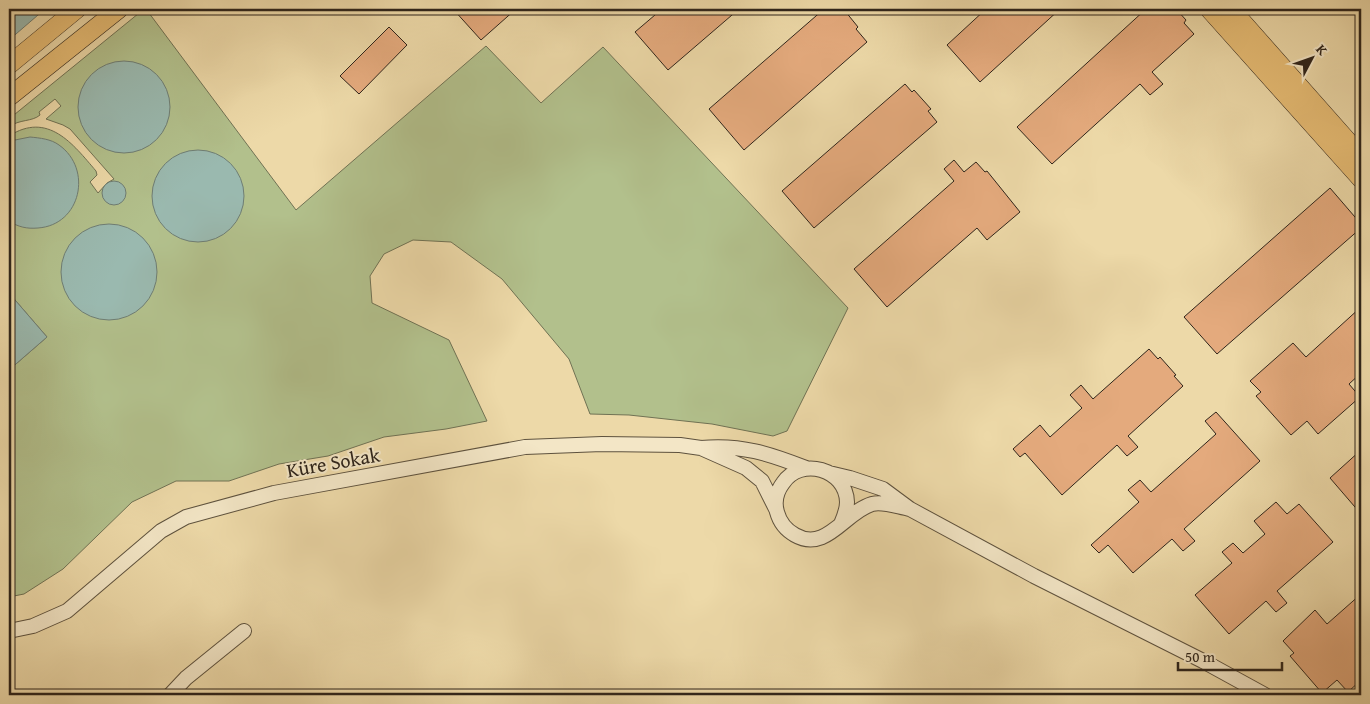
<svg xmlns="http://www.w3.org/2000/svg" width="1370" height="704" font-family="'Gentium Book Plus',serif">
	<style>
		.green { fill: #b2c08c; stroke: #707254 }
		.water { fill: #9ab9af; stroke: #6f7e74 }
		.building { fill: #e4aa7d; stroke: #2f251b }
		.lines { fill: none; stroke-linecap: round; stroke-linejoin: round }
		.minor-casing { stroke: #5e523e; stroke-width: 16 }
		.major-casing { stroke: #2f251b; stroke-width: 19 }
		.minor { stroke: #f3e6c6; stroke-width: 14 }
		.major { stroke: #e6bc74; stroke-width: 18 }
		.labels { text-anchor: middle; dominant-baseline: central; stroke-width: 4; stroke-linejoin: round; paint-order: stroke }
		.street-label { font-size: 20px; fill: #2f251b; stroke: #f3e6c6 }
	</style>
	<rect width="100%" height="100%" fill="#edd9a8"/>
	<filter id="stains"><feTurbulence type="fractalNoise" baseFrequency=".004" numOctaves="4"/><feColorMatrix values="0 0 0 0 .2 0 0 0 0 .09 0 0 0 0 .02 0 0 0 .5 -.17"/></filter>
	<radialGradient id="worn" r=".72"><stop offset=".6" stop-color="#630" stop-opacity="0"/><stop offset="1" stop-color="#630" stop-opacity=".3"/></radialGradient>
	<path class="green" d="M 144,9 L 146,9 L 296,210 L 486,46 L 541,103 L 603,47 L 848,308 L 787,431 L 773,436 L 712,424 L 629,415 L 590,414 L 569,359 L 502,279 L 451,242 L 413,240 L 384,254 L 370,276 L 372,303 L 449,340 L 487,421 L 446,429 L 384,437 L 328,456 L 279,464 L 229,481 L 176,481 L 132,502 L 63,569 L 24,594 L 9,597 L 9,370 L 47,337 L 9,293 L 9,136 C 48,111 73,144 96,171 L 97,175 L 90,182 L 98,193 L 107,183 L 114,179 L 70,129 L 63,125 L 46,119 L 61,106 L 55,99 L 39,112 L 40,115 C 32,122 19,119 9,127 L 9,119 Z"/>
	<path class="water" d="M 9,9 L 45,9 L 9,40 Z
		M78 107a46 46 0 1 1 92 0a46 46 0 1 1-92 0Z
		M 30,137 C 40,138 51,139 59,145 C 93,169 81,225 38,228 C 27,229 18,227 9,221 L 9,144 L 15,140 Z
		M152 196a46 46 0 1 1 92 0a46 46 0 1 1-92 0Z
		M102 193a12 12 0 1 1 24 0a12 12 0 1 1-24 0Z
		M61 272a48 48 0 1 1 96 0a48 48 0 1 1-96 0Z
		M 9,293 L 47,337 L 9,370 Z"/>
	<path class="building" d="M 453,9 L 516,9 L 481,40 Z
		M 662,9 L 739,9 L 668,70 L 635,32 Z
		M 824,9 L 838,9 L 842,13 L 845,11 L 858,27 L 856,29 L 867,42 L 744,150 L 709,109 Z
		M 986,9 L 1060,9 L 980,82 L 947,45 Z
		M 1146,9 L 1176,9 L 1186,20 L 1184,23 L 1194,34 L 1152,72 L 1163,84 L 1150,95 L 1140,84 L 1052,164 L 1017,127 Z
		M 389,27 L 407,45 L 359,94 L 340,76 Z
		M 905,84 L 912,92 L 914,90 L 931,109 L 928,111 L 937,122 L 814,228 L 782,191 Z
		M 954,160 L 964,172 L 976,162 L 985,172 L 987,171 L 1020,212 L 987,240 L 977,228 L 887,307 L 854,269 L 954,181 L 944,169 Z
		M 1330,188 L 1361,224 L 1361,228 L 1217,354 L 1184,317 Z
		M 1361,307 L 1361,373 L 1349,384 L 1360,397 L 1318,434 L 1307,421 L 1291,435 L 1256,396 L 1261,392 L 1250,381 L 1293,343 L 1306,357 Z
		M 1149,349 L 1158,359 L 1160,357 L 1176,375 L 1174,376 L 1183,386 L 1128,436 L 1138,447 L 1127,456 L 1117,445 L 1062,495 L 1025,453 L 1020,457 L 1013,449 L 1040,425 L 1050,437 L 1082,408 L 1070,395 L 1081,385 L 1093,399 Z
		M 1216,412 L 1260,461 L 1184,529 L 1195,541 L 1183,551 L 1172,539 L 1133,573 L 1108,545 L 1099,553 L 1091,545 L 1139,502 L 1128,490 L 1140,480 L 1151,492 L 1216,434 L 1205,421 Z
		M 1361,450 L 1361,514 L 1330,478 Z
		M 1276,502 L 1287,514 L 1299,504 L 1333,542 L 1277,591 L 1287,603 L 1276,612 L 1266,601 L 1229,634 L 1195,595 L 1232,563 L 1222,552 L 1233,543 L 1243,553 L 1265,534 L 1254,521 Z
		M 1361,594 L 1361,680 L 1348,692 L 1337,680 L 1322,693 L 1290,656 L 1294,653 L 1283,641 L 1315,610 L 1327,624 Z"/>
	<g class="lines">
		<defs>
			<path id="minor" d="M 829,473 L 850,478 L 883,489 L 910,509 C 898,507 883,501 872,504 C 845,512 826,553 795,535 C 786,530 780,523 777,512 C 774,502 777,491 783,483 C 801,456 846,469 847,502 C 847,510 844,517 841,524
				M 776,509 L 762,481 L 746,468 L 701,448 C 741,444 770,454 806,468
				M 910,509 L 1034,576 L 1203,661 L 1265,695
				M 9,631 L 33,626 L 67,611 L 161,531 L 186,517 L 274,493 L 525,447 L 602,444 L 680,445 L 701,448
				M 170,695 L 186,678 L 244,631"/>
			<path id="major" d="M 1209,9 L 1361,179
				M 1231,9 L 1361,156
				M 9,65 L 77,9
				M 9,97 L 119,9"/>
		</defs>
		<use href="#minor" class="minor-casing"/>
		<use href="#major" class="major-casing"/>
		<use href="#minor" class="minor"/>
		<use href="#major" class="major"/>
	</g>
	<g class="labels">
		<g class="street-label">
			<text transform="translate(333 462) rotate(-10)">Küre Sokak</text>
		</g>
	</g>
	<rect width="1370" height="704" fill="none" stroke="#edd9a8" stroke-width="30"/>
	<rect x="10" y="10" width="1350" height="684" fill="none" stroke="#2f251b" stroke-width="2.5"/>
	<rect x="15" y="15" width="1340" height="674" fill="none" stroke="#2f251b"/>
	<g transform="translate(1312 58) rotate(49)" stroke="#f3e6c6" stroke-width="4" paint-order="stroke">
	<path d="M0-4L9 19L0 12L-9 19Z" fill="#2f251b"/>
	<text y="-8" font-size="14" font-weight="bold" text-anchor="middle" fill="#2f251b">K</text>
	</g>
	<path d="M1178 662v8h104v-8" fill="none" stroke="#2f251b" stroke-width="2.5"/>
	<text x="1185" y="662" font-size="15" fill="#2f251b" stroke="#f3e6c6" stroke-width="4" paint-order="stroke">50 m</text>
	<rect width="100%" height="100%" filter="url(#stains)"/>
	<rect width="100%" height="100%" fill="url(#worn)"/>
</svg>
